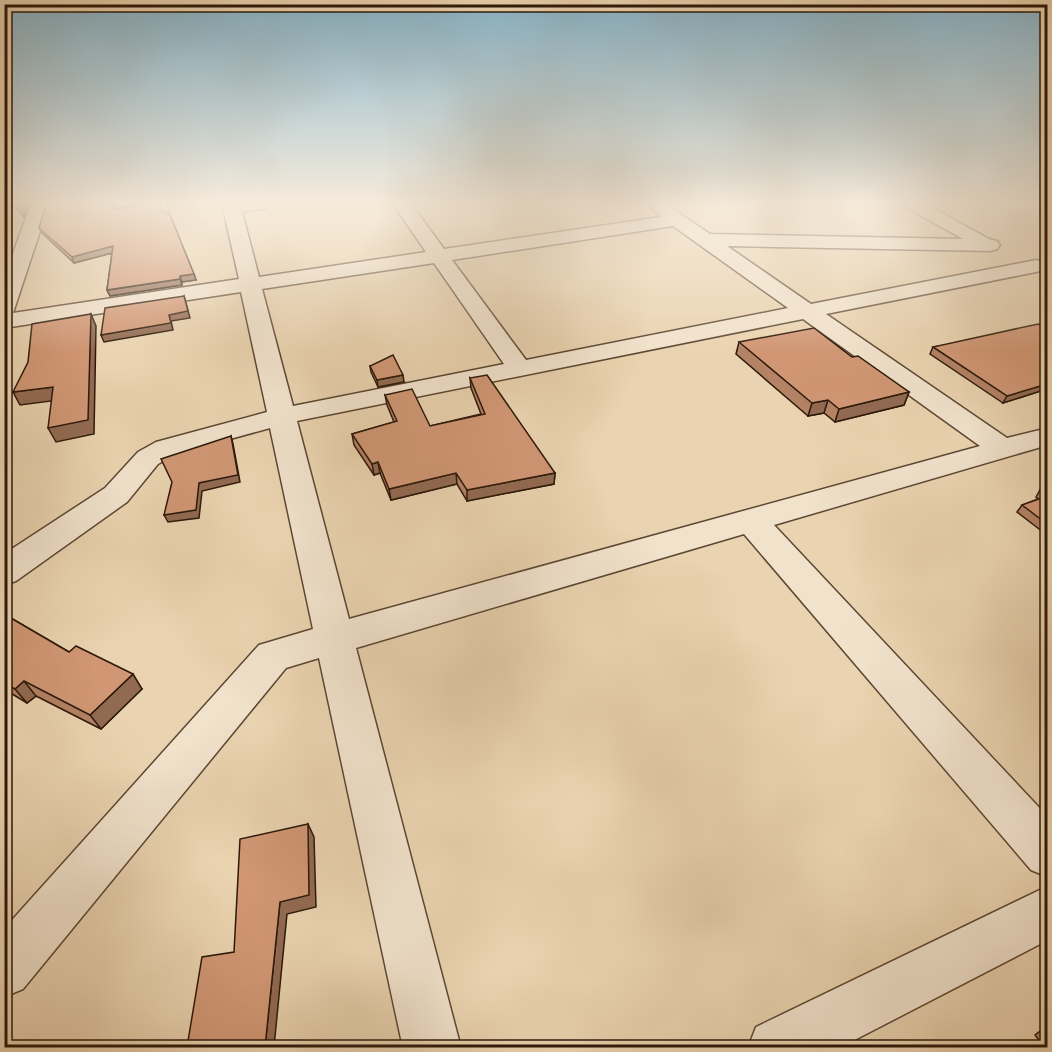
<svg xmlns="http://www.w3.org/2000/svg" width="1052" height="1052" font-family="'IM FELL DW Pica',serif">
	<style>
		.lines { fill: none; stroke-linecap: round; stroke-linejoin: round }
		.minor-casing { stroke: #5c4733; stroke-width: 3 }
		.minor { fill: #f1e2cc; fill-rule: evenodd }
		.wall { fill: #b48265; stroke: #2c1809; stroke-width: 1.5 }
		.shaded-wall { fill: #926a52; stroke: #2c1809; stroke-width: 1.5 }
		.building { fill: #d19775; stroke: #2c1809; stroke-width: 1.5 }
	</style>
	<rect width="100%" height="100%" fill="#ead3b0"/>
	<filter id="stains"><feTurbulence type="fractalNoise" baseFrequency=".00333" numOctaves="4"/><feColorMatrix values="0 0 0 0 .2 0 0 0 0 .09 0 0 0 0 .02 0 0 0 .5 -.17"/></filter>
	<radialGradient id="worn" r=".72"><stop offset=".6" stop-color="#630" stop-opacity="0"/><stop offset="1" stop-color="#630" stop-opacity=".3"/></radialGradient>
	<g class="lines">
		<defs>
			<path id="minor" d="M 31,204 L 49,204 L 13,313 L 239,279 L 222,204 L 270,204 L 267,208 L 242,212 L 259,277 L 426,252 L 393,204 L 411,204 L 444,249 L 661,217 L 652,209 L 660,204 L 667,205 L 710,234 L 963,239 L 907,208 L 904,204 L 926,204 L 989,239 L 997,241 L 1000,245 L 997,249 L 990,251 L 727,246 L 811,304 L 1036,260 L 1043,262 L 1046,266 L 1043,270 L 1036,272 L 826,314 L 1007,438 L 1048,428 L 1048,445 L 774,525 L 1048,817 L 1048,877 L 1031,870 L 744,534 L 356,648 L 461,1048 L 403,1048 L 319,658 L 286,668 L 23,989 L 4,997 L 4,929 L 259,645 L 313,629 L 270,428 L 176,454 L 158,464 L 127,502 L 16,581 L 4,585 L 4,554 L 105,488 L 138,452 L 156,442 L 267,412 L 241,292 L 4,328 L 4,278 ZM 673,226 L 788,308 L 526,360 L 452,260 ZM 434,263 L 504,364 L 293,406 L 262,289 ZM 803,319 L 980,446 L 349,619 L 297,421 Z
				M 1048,886 L 1048,940 L 839,1048 L 748,1048 L 756,1027 Z"/>
		</defs>
		<use href="#minor" class="minor-casing"/>
		<use href="#minor" class="minor"/>
	</g>
	<path class="wall" d="M 10,204 L 29,204 L 24,217 Z
		M 46,204 L 117,204 L 116,209 L 194,274 L 196,280 L 182,282 L 182,285 L 110,296 L 107,290 L 112,253 L 74,263 L 42,233 L 39,228 Z
		M 1047,329 L 1047,389 L 1003,403 L 930,354 L 933,347 Z
		M 739,342 L 852,357 L 909,392 L 904,405 L 835,422 L 824,413 L 808,416 L 736,354 Z
		M 370,366 L 404,382 L 378,387 L 371,372 Z
		M 470,378 L 555,473 L 554,484 L 467,501 L 457,484 L 391,500 L 380,473 L 374,475 L 354,445 L 352,434 L 394,422 L 387,405 L 385,395 L 430,426 L 481,414 L 471,388 Z
		M 1047,488 L 1047,535 L 1017,512 L 1022,505 L 1038,499 L 1036,497 L 1040,490 Z
		M 4,614 L 69,652 L 142,689 L 101,729 L 36,696 L 27,703 L 4,689 Z
		M 1047,1026 L 1047,1047 L 1044,1047 L 1035,1035 Z"/>
	<path class="shaded-wall" d="M 24,204 L 29,204 L 24,217 L 21,211 Z
		M 113,246 L 116,252 L 74,263 L 72,257 Z
		M 194,274 L 196,280 L 182,282 L 180,276 Z
		M 180,279 L 182,285 L 110,296 L 107,290 Z
		M 184,296 L 190,318 L 171,321 L 173,330 L 104,342 L 101,335 L 169,315 Z
		M 91,314 L 96,326 L 94,434 L 56,442 L 48,428 Z
		M 403,375 L 404,382 L 378,387 L 377,380 Z
		M 1047,384 L 1047,389 L 1003,403 L 1007,396 Z
		M 53,387 L 59,400 L 20,405 L 13,392 Z
		M 909,392 L 904,405 L 835,422 L 839,409 Z
		M 828,400 L 824,413 L 808,416 L 812,403 Z
		M 231,436 L 233,444 L 240,482 L 202,491 L 199,518 L 168,522 L 164,515 L 199,483 Z
		M 378,462 L 380,473 L 374,475 L 372,464 Z
		M 456,473 L 457,484 L 391,500 L 389,489 Z
		M 555,473 L 554,484 L 467,501 L 467,490 Z
		M 133,674 L 142,689 L 101,729 L 90,715 Z
		M 24,681 L 36,696 L 27,703 L 15,689 Z
		M 308,824 L 314,837 L 316,907 L 287,914 L 274,1047 L 265,1047 L 280,902 Z"/>
	<path class="building" d="M 13,204 L 24,204 L 21,211 Z
		M 46,204 L 114,204 L 114,209 L 146,204 L 160,204 L 164,213 L 169,212 L 194,274 L 180,276 L 180,279 L 107,290 L 113,246 L 72,257 L 39,228 Z
		M 184,296 L 188,311 L 169,315 L 171,323 L 101,335 L 105,308 Z
		M 91,314 L 88,420 L 48,428 L 53,387 L 13,392 L 28,362 L 32,324 Z
		M 1038,324 L 1047,329 L 1047,384 L 1007,396 L 933,347 Z
		M 814,328 L 852,357 L 858,356 L 909,392 L 839,409 L 828,400 L 812,403 L 739,342 Z
		M 393,355 L 403,375 L 377,380 L 370,366 Z
		M 487,375 L 555,473 L 467,490 L 456,473 L 389,489 L 378,462 L 372,464 L 352,434 L 397,421 L 385,395 L 412,389 L 430,426 L 485,414 L 470,378 Z
		M 231,436 L 238,475 L 199,483 L 196,510 L 164,515 L 172,482 L 161,459 Z
		M 1047,488 L 1047,495 L 1040,490 Z
		M 1047,496 L 1047,524 L 1022,505 Z
		M 4,614 L 69,652 L 76,646 L 133,674 L 90,715 L 24,681 L 15,689 L 4,683 Z
		M 308,824 L 309,895 L 280,902 L 265,1047 L 187,1047 L 202,957 L 234,952 L 240,839 Z
		M 1047,1028 L 1047,1036 L 1043,1031 Z"/>
	<linearGradient id="sky" x2="0" y2="1"><stop stop-color="#88b6cd"/><stop offset="0.58" stop-color="#f6ebdb"/><stop offset="1" stop-color="#f6ebdb" stop-opacity="0"/></linearGradient>
	<rect width="1052" height="351" fill="url(#sky)"/>
	<rect width="1052" height="1052" fill="none" stroke="#ead3b0" stroke-width="24"/>
	<rect x="6" y="6" width="1040" height="1040" fill="none" stroke="#2c1809" stroke-width="3"/>
	<rect x="12" y="12" width="1028" height="1028" fill="none" stroke="#2c1809" stroke-width="1.5"/>
	<rect width="100%" height="100%" filter="url(#stains)"/>
	<rect width="100%" height="100%" fill="url(#worn)"/>
</svg>
